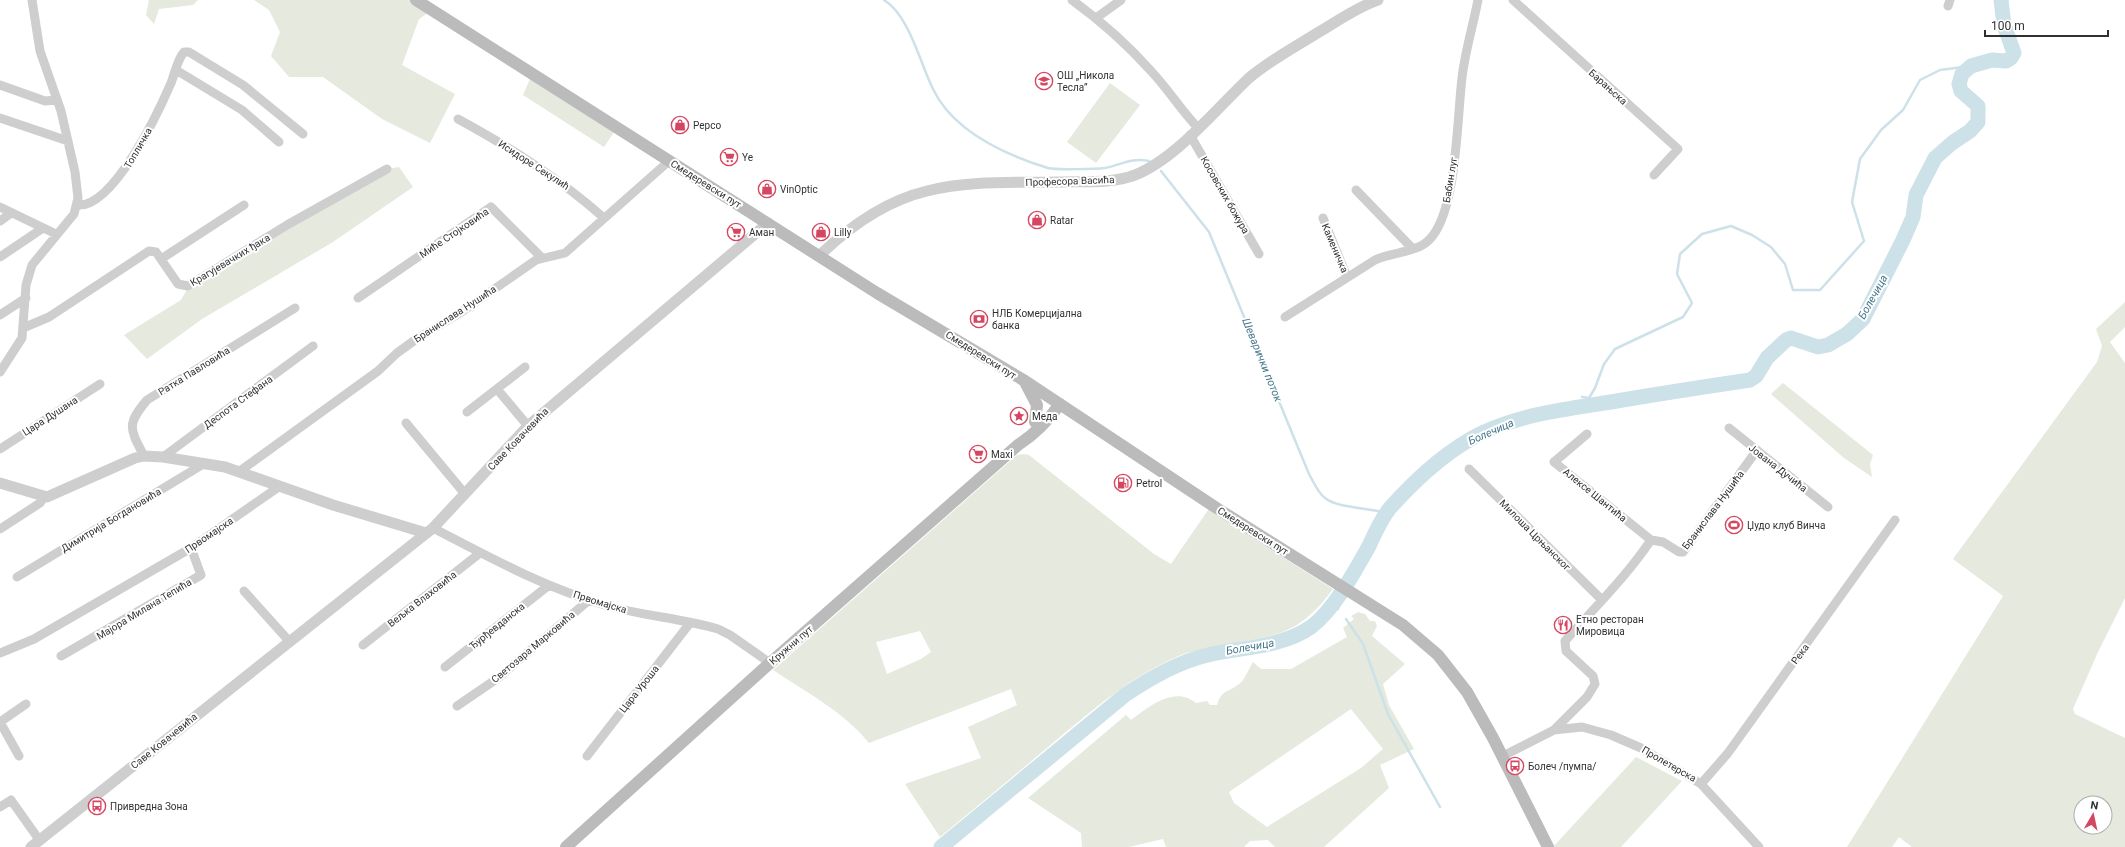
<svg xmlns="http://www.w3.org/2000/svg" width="2125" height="847" font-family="Roboto,sans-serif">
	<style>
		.green { fill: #e5e9de; fill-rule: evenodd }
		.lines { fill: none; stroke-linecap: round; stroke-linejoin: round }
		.stream { stroke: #cce1e8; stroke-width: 2.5 }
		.river { stroke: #cce1e8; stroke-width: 15 }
		.minor { stroke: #cecece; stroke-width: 9 }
		.tertiary { stroke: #cecece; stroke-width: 11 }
		.secondary { stroke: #bbb; stroke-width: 12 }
		.labels { text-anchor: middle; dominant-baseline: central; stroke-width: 4; stroke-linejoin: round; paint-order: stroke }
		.poi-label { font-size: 10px; fill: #313131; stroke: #fff; text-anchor: start }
		.street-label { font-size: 10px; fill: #313131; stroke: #fff }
		.water-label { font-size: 11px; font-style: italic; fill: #46798c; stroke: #fff }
	</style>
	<rect width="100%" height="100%" fill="#fff"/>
	<path class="green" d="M 149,0 L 198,0 L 193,5 L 159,9 L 154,24 L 146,15 Z
		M 254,0 L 416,0 L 432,10 L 419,19 L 402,65 L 455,94 L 430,143 L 382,119 L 323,77 L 289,77 L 271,56 L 280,32 L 269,10 Z
		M 530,79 L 614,132 L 604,147 L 523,95 Z
		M 1110,83 L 1140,105 L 1096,163 L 1067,142 Z
		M 399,167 L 413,187 L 333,242 L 202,319 L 147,359 L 124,335 L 181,300 L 189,286 L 387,169 Z
		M 2125,302 L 2125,327 L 2110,342 L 2125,363 L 2125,598 L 2098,652 L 2073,709 L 2075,714 L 2125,738 L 2125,847 L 1912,847 L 1899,837 L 1892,847 L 1847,847 L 2003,596 L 1953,559 L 2097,362 L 2102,346 L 2096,329 ZM 2081,803 L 2105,803 L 2105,827 L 2081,827 Z
		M 1783,383 L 1873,455 L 1870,464 L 1872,477 L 1844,458 L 1771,394 Z
		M 1024,454 L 1029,455 L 1154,554 L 1171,564 L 1208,510 L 1333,589 C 1292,645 1264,634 1204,649 C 1196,651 1188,652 1181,655 C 1132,675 1094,709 1054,742 C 1016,774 978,806 940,837 L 905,784 L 981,758 L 968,727 L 1017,705 L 1011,689 L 869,743 C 844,712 806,692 773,670 L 1017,455 ZM 920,631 L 931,652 L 921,659 L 887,674 L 876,642 Z
		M 1358,612 L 1365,614 L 1370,621 L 1375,621 L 1377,626 L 1372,636 L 1405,664 L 1383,684 L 1389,705 L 1414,749 L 1380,765 L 1389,788 L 1324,847 L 1275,847 L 1268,840 L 1250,841 L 1244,847 L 1166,847 L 1163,839 L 1129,847 L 1082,847 L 1081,833 L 1028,798 L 1126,715 L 1131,720 C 1149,707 1174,685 1196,703 L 1207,701 L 1210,705 L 1217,705 C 1222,689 1228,693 1239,684 C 1245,680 1249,668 1253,662 L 1261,669 L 1291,669 L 1347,637 L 1343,628 L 1354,619 L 1351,616 ZM 1351,709 L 1383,749 L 1361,768 L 1267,827 L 1234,803 L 1229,792 Z
		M 1636,757 L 1682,781 L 1621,847 L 1553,847 Z"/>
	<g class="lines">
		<path class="stream" d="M 884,0 C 909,15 920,63 933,89 C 953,131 1006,155 1048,168 C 1055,170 1096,169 1105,168 C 1121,165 1131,157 1149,161
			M 1161,171 L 1209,232 L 1309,474 C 1313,481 1318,493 1325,498 C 1339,509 1368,507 1386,513
			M 1582,397 L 1589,398 L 1595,388 L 1604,364 L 1615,349 L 1683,317 L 1692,303 L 1677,274 L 1680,254 L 1702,234 L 1731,226 L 1752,235 L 1771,247 L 1785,264 L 1793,290 L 1820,290 L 1864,241 L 1852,202 L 1860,159 L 1881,130 L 1903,110 L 1920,80 L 1940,70 L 1971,66
			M 1333,604 L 1338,609
			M 1346,619 L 1363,644 L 1388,714 L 1440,807"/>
		<path class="river" d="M 941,847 L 1125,695 C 1152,677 1180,661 1212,654 C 1245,647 1282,647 1311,627 C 1334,610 1355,571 1369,546 C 1375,533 1381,519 1390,508 C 1416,479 1447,450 1482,433 C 1522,414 1567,409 1611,402 C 1657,394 1703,387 1750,380 L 1756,376 L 1767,358 L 1786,340 L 1791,338 L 1818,347 L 1828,345 L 1847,334 L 1863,319 L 1903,240 L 1913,217 L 1916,195 L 1935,158 L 1952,143 L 1970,131 L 1978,122 L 1978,106 L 1961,91 L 1959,84 L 1962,74 L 1971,66 L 1992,60 L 2006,61 L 2011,58 L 2014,53 L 2004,25 L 2001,0"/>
		<path class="minor" d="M 1072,0 C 1101,21 1127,44 1151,71 C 1168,89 1181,110 1198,128
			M 1513,0 L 1678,149 L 1654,175
			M 1948,6 L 1950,0
			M 1096,18 L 1121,0
			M 176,70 L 242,110 L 279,142
			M 0,85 L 45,101 L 57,100
			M 0,118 L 68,141
			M 458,119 C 511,148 559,178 604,218
			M 1190,135 L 1259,254
			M 1356,190 L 1412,248
			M 77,205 C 113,209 159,111 171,83 C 175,73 177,60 184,52 L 189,52 L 243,85 L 303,134
			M 0,207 L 56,234
			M 1323,218 L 1347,277
			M 0,221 L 11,213
			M 0,257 L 43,228
			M 161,259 L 244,205
			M 358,298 L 491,207 L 542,258
			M 0,315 L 26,298
			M 1285,317 L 1375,260 C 1391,252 1416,253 1429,240 C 1457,213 1457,118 1462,78 C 1465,51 1473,26 1478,0
			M 23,328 L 49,317 L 149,251 L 156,252 L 178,284 L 188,286 L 287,225 L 387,169
			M 0,372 L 22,338 L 26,285 L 32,265 L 74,214 L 78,198 L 75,172 L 61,111 L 40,51 L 32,0
			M 497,389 L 528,426
			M 467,412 L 525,367
			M 406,423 L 465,494
			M 1729,428 L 1828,507
			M 1587,434 L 1554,462 L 1651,540
			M 0,449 L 100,384
			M 144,456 C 130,429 126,425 147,400 L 295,308
			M 163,457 L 313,346
			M 1469,469 L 1602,600
			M 240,471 L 378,371 L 397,353 L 415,340 L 460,313 L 536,260 L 565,253 L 669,161
			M 433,528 C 489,557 543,587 605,605 C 642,616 681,618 718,629 L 730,635 L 770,663
			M 0,529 L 40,503 L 44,497
			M 17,577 L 205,463
			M 244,591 L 289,641
			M 363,645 L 480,553
			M 0,653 L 34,639 L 191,548 L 280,486
			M 61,656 L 201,575 L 191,548
			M 445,667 L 548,586
			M 457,706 L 498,678 L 589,600
			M 0,722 L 19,756
			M 0,722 L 26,704
			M 1554,730 L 1587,697 L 1595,684 L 1593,676 L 1566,651 L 1565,641 C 1594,608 1626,577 1651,540 L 1663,542 L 1679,552 L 1683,552 L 1757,450
			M 587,756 L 690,623
			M 1503,756 L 1554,730 L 1582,727 L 1611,735 L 1641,748 L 1701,784 L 1759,847
			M 1701,784 L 1728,753 L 1895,520
			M 0,807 L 11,800 L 40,841"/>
		<path class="tertiary" d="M 819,256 C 850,226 885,201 927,191 C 969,180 1016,183 1058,182 C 1083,181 1111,184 1135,175 C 1176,159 1217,108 1249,78 C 1270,60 1295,47 1319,32 C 1338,21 1357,7 1378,0
			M 0,483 L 47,497 L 135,458 L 144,456 L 163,457 L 225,467 L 333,505 L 426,533
			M 31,847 L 433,528 L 528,426 L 768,223"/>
		<path class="secondary" d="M 416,0 L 877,293 L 1025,381 L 1218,509 L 1403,625 L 1438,655 L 1467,692 L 1493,738 L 1548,847
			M 1025,382 L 1037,405 L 1035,422
			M 566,847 L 770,663 L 1018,445 C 1035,434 1048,421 1060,404"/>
	</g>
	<defs>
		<symbol id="school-ring" viewBox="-11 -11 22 22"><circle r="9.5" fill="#fff" stroke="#d54761" stroke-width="1.5"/><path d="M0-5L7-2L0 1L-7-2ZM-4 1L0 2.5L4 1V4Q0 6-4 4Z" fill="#d54761"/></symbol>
		<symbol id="shop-ring" viewBox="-11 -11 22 22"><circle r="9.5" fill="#fff" stroke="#d54761" stroke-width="1.5"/><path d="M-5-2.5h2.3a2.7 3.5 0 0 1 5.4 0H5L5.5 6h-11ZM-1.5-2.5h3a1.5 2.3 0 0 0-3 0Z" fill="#d54761"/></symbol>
		<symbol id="supermarket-ring" viewBox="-11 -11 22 22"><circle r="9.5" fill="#fff" stroke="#d54761" stroke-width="1.5"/><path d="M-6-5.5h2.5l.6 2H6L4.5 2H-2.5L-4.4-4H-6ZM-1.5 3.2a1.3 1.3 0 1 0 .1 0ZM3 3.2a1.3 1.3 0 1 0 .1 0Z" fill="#d54761"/></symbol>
		<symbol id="bank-ring" viewBox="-11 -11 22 22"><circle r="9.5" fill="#fff" stroke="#d54761" stroke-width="1.5"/><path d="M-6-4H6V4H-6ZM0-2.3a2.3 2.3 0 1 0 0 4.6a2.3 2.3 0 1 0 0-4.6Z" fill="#d54761"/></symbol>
		<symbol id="sight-ring" viewBox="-11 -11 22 22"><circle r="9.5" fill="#fff" stroke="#d54761" stroke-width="1.5"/><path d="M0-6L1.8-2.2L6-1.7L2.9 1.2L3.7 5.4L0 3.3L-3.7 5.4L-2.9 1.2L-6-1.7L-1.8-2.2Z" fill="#d54761"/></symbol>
		<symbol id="fuel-ring" viewBox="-11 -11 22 22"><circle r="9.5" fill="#fff" stroke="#d54761" stroke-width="1.5"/><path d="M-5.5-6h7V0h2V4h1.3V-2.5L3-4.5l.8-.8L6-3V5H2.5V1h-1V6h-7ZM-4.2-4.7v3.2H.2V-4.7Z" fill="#d54761"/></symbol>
		<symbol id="stadium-ring" viewBox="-11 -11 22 22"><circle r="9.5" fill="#fff" stroke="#d54761" stroke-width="1.5"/><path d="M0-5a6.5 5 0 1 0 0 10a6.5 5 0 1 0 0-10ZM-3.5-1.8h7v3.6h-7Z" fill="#d54761"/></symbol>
		<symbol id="restaurant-ring" viewBox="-11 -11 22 22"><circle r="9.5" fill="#fff" stroke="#d54761" stroke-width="1.5"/><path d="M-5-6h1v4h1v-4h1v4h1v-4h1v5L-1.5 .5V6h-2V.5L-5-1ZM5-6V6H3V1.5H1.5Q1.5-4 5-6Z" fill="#d54761"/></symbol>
		<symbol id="bus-ring" viewBox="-11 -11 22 22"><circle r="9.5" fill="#fff" stroke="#d54761" stroke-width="1.5"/><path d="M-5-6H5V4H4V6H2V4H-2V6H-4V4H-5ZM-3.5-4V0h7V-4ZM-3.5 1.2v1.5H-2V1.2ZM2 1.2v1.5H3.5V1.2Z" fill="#d54761"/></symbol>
	</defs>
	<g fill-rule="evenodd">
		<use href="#school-ring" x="1034" y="71" width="20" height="20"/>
		<use href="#shop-ring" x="670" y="115" width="20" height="20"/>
		<use href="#supermarket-ring" x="719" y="147" width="20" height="20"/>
		<use href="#shop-ring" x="757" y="179" width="20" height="20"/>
		<use href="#shop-ring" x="1027" y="210" width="20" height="20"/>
		<use href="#supermarket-ring" x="726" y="222" width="20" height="20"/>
		<use href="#shop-ring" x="811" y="222" width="20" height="20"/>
		<use href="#bank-ring" x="969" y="309" width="20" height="20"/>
		<use href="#sight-ring" x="1009" y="406" width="20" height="20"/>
		<use href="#supermarket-ring" x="968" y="444" width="20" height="20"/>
		<use href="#fuel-ring" x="1113" y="473" width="20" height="20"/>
		<use href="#stadium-ring" x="1724" y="515" width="20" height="20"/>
		<use href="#restaurant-ring" x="1553" y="615" width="20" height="20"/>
		<use href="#bus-ring" x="1505" y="756" width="20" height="20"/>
		<use href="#bus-ring" x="87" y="796" width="20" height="20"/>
	</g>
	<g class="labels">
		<g class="poi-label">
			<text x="1057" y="75">ОШ „Никола<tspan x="1057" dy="12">Тесла”</tspan></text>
			<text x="693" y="125">Pepco</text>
			<text x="742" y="157">Ye</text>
			<text x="780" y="189">VinOptic</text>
			<text x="1050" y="220">Ratar</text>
			<text x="749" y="232">Аман</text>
			<text x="834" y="232">Lilly</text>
			<text x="992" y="313">НЛБ Комерцијална<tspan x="992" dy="12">банка</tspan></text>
			<text x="1032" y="416">Меда</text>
			<text x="991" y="454">Maxi</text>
			<text x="1136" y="483">Petrol</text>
			<text x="1747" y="525">Џудо клуб Винча</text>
			<text x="1576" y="619">Етно ресторан<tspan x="1576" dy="12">Мировица</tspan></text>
			<text x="1528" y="766">Болеч /пумпа/</text>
			<text x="110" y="806">Привредна Зона</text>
		</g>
		<g class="street-label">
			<text transform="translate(1608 87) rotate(42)">Барањска</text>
			<text transform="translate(138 148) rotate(-60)">Топличка</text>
			<text transform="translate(534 165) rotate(33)">Исидоре Секулић</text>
			<text transform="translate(1450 180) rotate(-81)">Бабин луг</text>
			<text transform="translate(1070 181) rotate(-2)">Професора Васића</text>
			<text transform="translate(706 184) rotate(32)">Смедеревски пут</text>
			<text transform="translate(1225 195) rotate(60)">Косовских божура</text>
			<text transform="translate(454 233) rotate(-34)">Миће Стојковића</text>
			<text transform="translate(1335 248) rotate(67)">Каменичка</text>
			<text transform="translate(230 260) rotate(-31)">Крагујевачких ђака</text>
			<text transform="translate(455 314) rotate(-33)">Бранислава Нушића</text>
			<text transform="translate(981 355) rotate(32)">Смедеревски пут</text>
			<text transform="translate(194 371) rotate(-32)">Ратка Павловића</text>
			<text transform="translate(238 402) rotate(-36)">Деспота Стефана</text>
			<text transform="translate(50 416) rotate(-33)">Цара Душана</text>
			<text transform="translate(518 439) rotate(-46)">Саве Ковачевића</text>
			<text transform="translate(1778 468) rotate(38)">Јована Дучића</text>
			<text transform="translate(1595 495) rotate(39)">Алексе Шантића</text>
			<text transform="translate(1713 510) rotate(-53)">Бранислава Нушића</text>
			<text transform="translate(111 520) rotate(-31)">Димитрија Богдановића</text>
			<text transform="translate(1253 531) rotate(32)">Смедеревски пут</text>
			<text transform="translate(209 535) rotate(-34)">Првомајска</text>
			<text transform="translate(1535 535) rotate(45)">Милоша Црњанског</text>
			<text transform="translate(422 599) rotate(-38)">Вељка Влаховића</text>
			<text transform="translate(600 602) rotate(17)">Првомајска</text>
			<text transform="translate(144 609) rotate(-31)">Мајора Милана Тепића</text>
			<text transform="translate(497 626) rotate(-39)">Ђурђевданска</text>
			<text transform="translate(791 645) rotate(-41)">Кружни пут</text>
			<text transform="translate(533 647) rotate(-40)">Светозара Марковића</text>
			<text transform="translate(1800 654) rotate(-54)">Река</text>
			<text transform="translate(639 689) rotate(-52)">Цара Уроша</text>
			<text transform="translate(164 741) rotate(-39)">Саве Ковачевића</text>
			<text transform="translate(1669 764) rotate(30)">Пролетерска</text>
		</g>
		<g class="water-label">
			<text transform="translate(1873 297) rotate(-61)">Болечица</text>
			<text transform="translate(1262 360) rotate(68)">Шеварички поток</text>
			<text transform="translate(1491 432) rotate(-24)">Болечица</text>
			<text transform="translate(1250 647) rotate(-10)">Болечица</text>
		</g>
	</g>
	<g transform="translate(2093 815) rotate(9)"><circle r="19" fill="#ffffff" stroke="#adadad"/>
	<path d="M0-3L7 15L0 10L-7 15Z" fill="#d54761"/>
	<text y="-6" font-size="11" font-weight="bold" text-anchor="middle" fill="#313131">N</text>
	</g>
	<path d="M1985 30v6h123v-6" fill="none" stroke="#313131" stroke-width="2"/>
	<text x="1991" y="30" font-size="12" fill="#313131" stroke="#ffffff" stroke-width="3" paint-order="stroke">100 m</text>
</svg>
